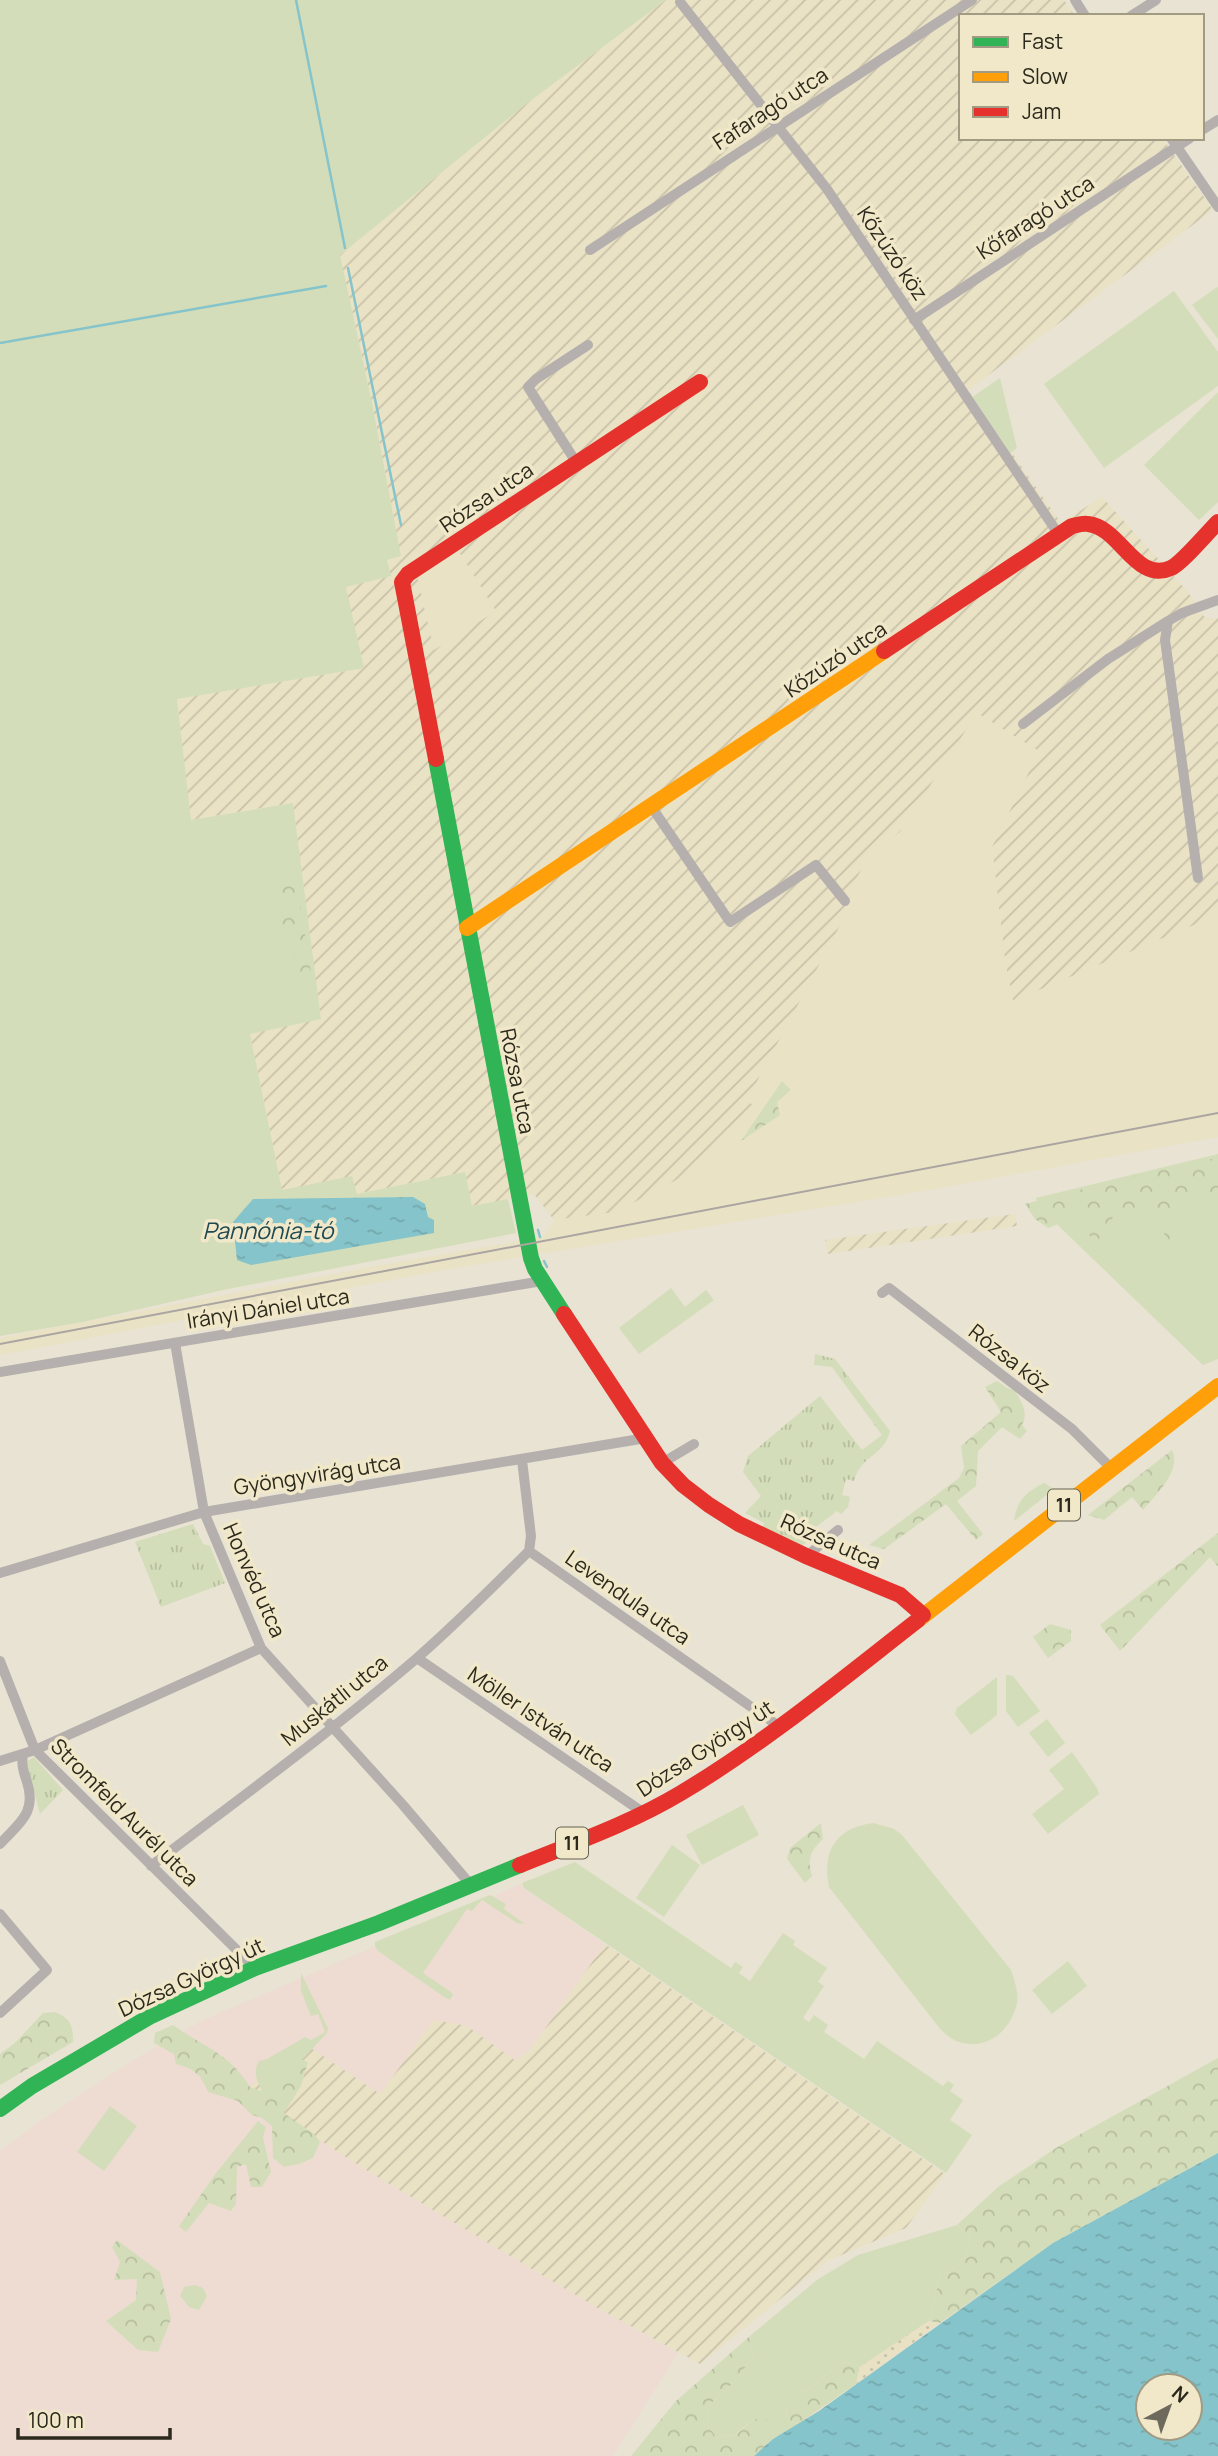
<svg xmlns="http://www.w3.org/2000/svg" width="1218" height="2456" font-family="Manrope,sans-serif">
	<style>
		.commercial { fill: #eedcd3 }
		.industrial { fill: url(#industrial-furrows) }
		.built { fill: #eae2c5 }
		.grass { fill: #d4ddb9 }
		.forest { fill: url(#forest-crowns) }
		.sand { fill: url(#sand-dots) }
		.park { fill: url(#park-tufts) }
		.water { fill: url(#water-ripples); fill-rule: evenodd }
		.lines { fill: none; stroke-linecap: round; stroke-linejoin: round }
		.stream { stroke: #85c4ca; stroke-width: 2.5 }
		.street { stroke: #b5b0ad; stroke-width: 10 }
		.fast { stroke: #30b455; stroke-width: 16 }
		.slow { stroke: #ff9f0a; stroke-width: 16 }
		.jam { stroke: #e5322d; stroke-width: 16 }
		.tram { stroke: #aaa5a0; stroke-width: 2 }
		.labels { text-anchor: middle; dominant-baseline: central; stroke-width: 7; stroke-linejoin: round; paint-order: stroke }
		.shield { fill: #f1e8c9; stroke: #666250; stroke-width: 2 }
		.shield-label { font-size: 19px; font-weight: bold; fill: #2b281c }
		.street-label { font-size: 21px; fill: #2b281c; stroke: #f1e8c9 }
		.water-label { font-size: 23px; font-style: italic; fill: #204a51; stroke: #f1e8c9 }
	</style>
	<defs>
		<pattern id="industrial-furrows" width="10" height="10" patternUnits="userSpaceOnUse" patternTransform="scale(1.75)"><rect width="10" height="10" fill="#eae2c5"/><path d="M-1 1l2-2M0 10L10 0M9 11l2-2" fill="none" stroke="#c9c2a9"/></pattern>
		<pattern id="forest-crowns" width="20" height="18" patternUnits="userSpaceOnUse" patternTransform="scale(1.75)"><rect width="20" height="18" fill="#d4ddb9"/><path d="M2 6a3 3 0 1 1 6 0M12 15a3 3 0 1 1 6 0" fill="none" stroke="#b6be9e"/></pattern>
		<pattern id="sand-dots" width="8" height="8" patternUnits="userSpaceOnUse" patternTransform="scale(1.75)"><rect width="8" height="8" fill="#e8e1c4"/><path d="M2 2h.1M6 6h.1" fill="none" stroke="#c7c1a8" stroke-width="1.8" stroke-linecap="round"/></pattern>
		<pattern id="park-tufts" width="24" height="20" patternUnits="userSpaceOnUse" patternTransform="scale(1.75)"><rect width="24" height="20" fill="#d4ddb9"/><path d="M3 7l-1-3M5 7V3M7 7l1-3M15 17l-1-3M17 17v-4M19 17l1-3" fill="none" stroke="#b6be9e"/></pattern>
		<pattern id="water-ripples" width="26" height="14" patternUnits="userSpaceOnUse" patternTransform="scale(1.75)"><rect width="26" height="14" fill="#85c4ca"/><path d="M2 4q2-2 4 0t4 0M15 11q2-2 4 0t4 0" fill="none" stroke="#73a8ad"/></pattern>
	</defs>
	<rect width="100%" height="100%" fill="#e8e3d2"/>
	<path class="commercial" d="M 521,1884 L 523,1888 L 605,1944 L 530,2050 L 516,2061 L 467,2026 L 380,2094 L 308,2046 L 245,2091 L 366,2170 L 594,2306 L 678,2353 L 613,2456 L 0,2456 L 0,2151 L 40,2121 L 132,2061 L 201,2021 Z"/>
	<path class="industrial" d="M 666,0 L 1064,0 L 1075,16 L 961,16 L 961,138 L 1162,138 L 1213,210 L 968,390 L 1061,523 L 1102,497 L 1188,592 L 1205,618 L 1218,618 L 1218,915 L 1013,1001 L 1005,961 L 992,847 L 1039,751 L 900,832 L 869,858 L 848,893 L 847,914 L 747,1100 L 753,1105 L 722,1147 L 684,1176 L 616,1212 L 554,1220 L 534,1194 L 472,1206 L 465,1172 L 356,1194 L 352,1176 L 282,1191 L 250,1033 L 292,803 L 190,820 L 177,698 L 364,668 L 345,587 L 391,576 L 387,560 L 401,556 L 372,403 L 340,255 L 526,104 Z
		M 1015,1214 L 1017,1226 L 828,1254 L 825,1240 Z
		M 605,1944 L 945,2174 L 906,2228 L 827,2261 L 700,2364 L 594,2306 L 366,2170 L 244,2091 L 308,2046 L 380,2094 L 434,2020 L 467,2026 L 516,2061 L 530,2050 Z"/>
	<path class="built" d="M 458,550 L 496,611 L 434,650 L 417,576 Z
		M 977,713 L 1039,751 L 992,847 L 1005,961 L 1013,1001 L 1218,915 L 1218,1137 L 918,1192 L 443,1270 L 0,1355 L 0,1338 L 376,1266 L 543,1237 L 554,1220 L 616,1212 L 684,1176 L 722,1146 L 753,1105 L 747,1101 L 846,914 L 848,893 L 868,858 L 900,832 Z"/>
	<path class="grass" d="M 0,0 L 666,0 L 526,104 L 340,255 L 372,403 L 401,556 L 387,560 L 391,576 L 346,587 L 364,668 L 177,699 L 191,820 L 293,803 L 321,1019 L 250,1034 L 282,1190 L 352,1176 L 357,1194 L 465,1172 L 472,1206 L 508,1199 L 516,1233 L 223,1290 L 83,1322 L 0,1336 Z
		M 1217,287 L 1218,288 L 1218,339 L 1192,305 Z
		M 1174,291 L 1218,352 L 1218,386 L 1104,468 L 1044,384 Z
		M 1000,378 L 1017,448 L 1009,454 L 971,398 Z
		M 1218,392 L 1218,502 L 1199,520 L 1144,465 Z
		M 1218,1154 L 1218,1359 L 1203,1365 L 1038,1206 L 1036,1198 Z
		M 671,1288 L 685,1307 L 706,1290 L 714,1300 L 639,1354 L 619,1328 Z
		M 1006,1675 L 1013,1676 L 1040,1711 L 1018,1727 L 1006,1711 Z
		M 997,1677 L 997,1715 L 971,1735 L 955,1714 L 957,1708 Z
		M 1047,1719 L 1065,1743 L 1048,1757 L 1029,1733 Z
		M 1072,1752 L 1097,1788 L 1099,1794 L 1048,1834 L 1032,1814 L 1064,1789 L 1049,1770 Z
		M 743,1805 L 759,1835 L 702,1865 L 686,1835 Z
		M 873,1823 L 894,1829 L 902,1835 L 1011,1970 C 1014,1980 1019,1992 1017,2003 C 1011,2030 988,2051 959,2042 C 952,2040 946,2034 941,2030 L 829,1887 C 822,1852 835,1828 873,1823 Z
		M 672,1845 L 700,1865 L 664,1917 L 636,1898 Z
		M 575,1862 L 731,1968 L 735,1962 L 743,1967 L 739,1973 L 750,1981 L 783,1933 L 795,1941 L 793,1945 L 827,1968 L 818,1982 L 824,1986 L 803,2018 L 809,2022 L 814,2015 L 828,2025 L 824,2032 L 864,2059 L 877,2041 L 943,2086 L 948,2081 L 954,2085 L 950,2091 L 963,2100 L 950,2120 L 972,2135 L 946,2173 L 524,1888 L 522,1883 Z
		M 490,1895 L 506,1904 L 504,1909 L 525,1924 L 517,1923 L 482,1900 L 472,1911 L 467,1909 L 423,1973 L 451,1992 L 453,1995 L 450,2000 L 444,1997 L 378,1951 L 375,1946 L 375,1942 Z
		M 1068,1961 L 1087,1986 L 1052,2014 L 1032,1990 Z
		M 301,1973 L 328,2028 L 327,2033 L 267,2097 C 259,2086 251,2074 259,2061 L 267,2059 L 305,2037 L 311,2040 L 325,2032 L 318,2014 L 311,2016 L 301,1991 Z
		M 110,2106 L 137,2126 L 104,2171 L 77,2152 Z
		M 957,2225 L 970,2237 C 966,2260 961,2267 940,2276 L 929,2321 L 860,2367 L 844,2362 C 832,2369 823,2377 812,2386 C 799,2396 797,2391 786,2408 L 788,2420 L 798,2424 L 773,2439 L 772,2428 L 754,2419 L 736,2434 L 717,2438 L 707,2425 L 710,2404 L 735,2381 L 753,2357 L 750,2336 L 817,2280 L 858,2255 Z
		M 195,2285 L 203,2288 L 207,2296 L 199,2310 L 189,2307 L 180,2296 L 184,2287 Z"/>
	<path class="forest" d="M 285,870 L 295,870 L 314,992 L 305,994 L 301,992 L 294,950 L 281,930 L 277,881 Z
		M 782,1081 L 791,1090 L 777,1102 L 780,1115 L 741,1141 Z
		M 1218,1158 L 1218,1196 C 1205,1201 1207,1198 1195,1197 C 1183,1197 1173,1206 1164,1213 L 1181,1233 L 1167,1247 L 1164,1233 L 1168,1227 L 1137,1208 L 1116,1212 L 1105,1232 L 1096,1242 L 1087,1233 L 1086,1213 L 1072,1209 L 1061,1223 L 1048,1228 L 1035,1219 L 1025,1204 L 1176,1165 Z
		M 997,1381 L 1007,1388 L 1014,1390 C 1021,1401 1029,1412 1022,1425 L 1027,1431 L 1020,1439 L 1002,1427 L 978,1451 L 976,1486 L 957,1501 L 983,1534 L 976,1540 L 946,1504 L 884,1549 L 869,1545 L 959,1478 L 964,1468 L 961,1446 L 1001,1412 L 985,1387 Z
		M 1172,1450 C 1182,1471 1155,1495 1143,1510 L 1132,1497 L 1104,1520 L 1088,1515 Z
		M 1044,1483 L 1054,1489 L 1014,1521 C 1017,1500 1026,1492 1044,1483 Z
		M 1218,1533 L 1218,1567 L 1210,1557 L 1120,1651 L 1100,1625 Z
		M 1050,1624 L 1071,1630 L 1071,1641 L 1048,1658 L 1033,1637 Z
		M 821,1823 L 823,1839 C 810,1851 807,1859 812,1876 L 805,1883 L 787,1859 L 790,1848 Z
		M 55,2012 C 71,2019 73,2025 73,2042 L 0,2085 L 0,2054 L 16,2042 L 43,2013 Z
		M 173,2025 C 204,2047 229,2053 250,2087 L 260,2091 L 272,2086 L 300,2059 L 308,2062 L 301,2086 L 284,2113 L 314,2134 L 320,2142 L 313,2158 L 299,2164 L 284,2167 L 273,2158 L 272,2126 L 262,2118 L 252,2115 L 238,2101 L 208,2092 C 201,2074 194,2069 176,2064 L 174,2054 L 154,2043 L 155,2033 Z
		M 1218,2058 L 1218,2153 L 1053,2243 L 940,2323 L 929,2321 L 940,2276 C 961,2267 966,2260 970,2237 L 957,2225 L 998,2187 L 1059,2146 Z
		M 258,2121 L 266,2127 L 263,2137 L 271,2172 L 262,2187 L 251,2187 L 246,2164 L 237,2167 L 236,2204 L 231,2211 L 209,2203 L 186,2232 L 179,2226 L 216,2173 Z
		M 117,2240 L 160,2272 L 171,2319 L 158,2352 L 138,2350 L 106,2321 L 136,2300 L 137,2279 L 114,2280 L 120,2262 L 112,2247 Z
		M 750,2336 L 753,2357 L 735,2381 L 710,2404 L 707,2425 L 717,2438 L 737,2434 L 754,2419 L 767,2420 L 772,2428 L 773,2439 L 754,2456 L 631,2456 L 676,2401 Z
		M 844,2362 L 860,2367 L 856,2384 L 798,2424 L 788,2420 L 786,2407 C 797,2391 799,2396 812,2386 C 823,2377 832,2369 844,2362 Z"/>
	<path class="sand" d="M 929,2321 L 940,2323 L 856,2384 L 860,2367 Z"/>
	<path class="park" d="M 815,1354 L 835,1359 L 890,1431 C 883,1458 862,1453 854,1481 L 846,1479 L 842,1495 L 850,1497 L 848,1507 L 841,1514 L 837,1511 L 812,1530 L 815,1536 L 802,1546 L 762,1529 L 764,1523 L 745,1513 L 761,1496 L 743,1472 L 748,1456 L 820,1396 L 862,1450 L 882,1435 L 832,1367 L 814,1365 Z
		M 193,1524 L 203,1544 L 210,1546 L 225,1583 L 161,1607 L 135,1542 Z
		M 34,1757 L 63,1790 L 40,1814 L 26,1762 Z"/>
	<path class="water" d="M 413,1197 L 425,1204 L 428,1217 L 434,1220 L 434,1233 L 251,1265 L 237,1260 L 233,1222 L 253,1199 Z
		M 1218,2153 L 1218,2456 L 754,2456 L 773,2439 L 819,2411 L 1053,2243 ZM 1148,2386 L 1190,2386 L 1190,2428 L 1148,2428 Z"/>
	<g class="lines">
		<path class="stream" d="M 296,0 L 345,248
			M 348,268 L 401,525
			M 0,343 L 326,286
			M 538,1230 L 540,1237
			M 544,1261 L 547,1267"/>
		<path class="street" d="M 1075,0 L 1085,16
			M 680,2 L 827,189 L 1059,535
			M 1131,16 L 1156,0
			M 1202,130 L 1218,120
			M 1171,138 L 1218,207
			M 590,250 L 972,0
			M 914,320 L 1190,138
			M 576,462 L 528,387 L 536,379 L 588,345
			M 1023,724 L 1108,659 L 1168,621
			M 651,806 L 730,922 L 816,865 L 845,901
			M 1198,878 L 1165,640 L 1168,621 L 1182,613 L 1218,600
			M 882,1293 L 889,1288 L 1072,1429 L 1111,1468
			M 175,1343 L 204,1512 L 261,1648 L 403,1805 L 470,1884
			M 0,1372 L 542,1281
			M 522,1460 L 531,1536 L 529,1551 L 780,1727
			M 662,1463 L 694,1444
			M 808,1555 L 838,1530
			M 0,1573 L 204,1512 L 646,1438
			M 417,1658 L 644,1813
			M 0,1661 L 35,1750 L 255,1968
			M 0,1761 L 35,1750 L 261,1648
			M 0,1844 C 19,1823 37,1813 27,1782 C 24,1773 21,1765 23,1755
			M 151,1866 C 240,1798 331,1732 417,1658 C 456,1624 492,1588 529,1551
			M 0,1914 L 47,1970 L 0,2013"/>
		<path class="fast" d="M 436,759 L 531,1258 L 535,1269 L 564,1314
			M 0,2109 L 32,2086 L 149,2017 L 255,1968 L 379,1923 L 520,1865"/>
		<path class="slow" d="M 467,928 L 884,651
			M 918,1620 L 1218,1386"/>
		<path class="jam" d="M 884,651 L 1072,526 C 1077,525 1083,523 1088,524 C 1120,527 1136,584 1171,568 C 1181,564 1208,532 1218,522
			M 436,759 L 402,582 L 408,574 L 700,382
			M 564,1314 L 662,1463 L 683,1485 L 709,1505 L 739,1524 L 806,1556 L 900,1595 L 923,1615
			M 520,1865 C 574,1843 631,1823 681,1793 C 765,1743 841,1680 918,1620"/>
		<path class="tram" d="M 0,1344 L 1218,1113"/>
	</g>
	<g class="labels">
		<g class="shield">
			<rect x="1048" y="1489.5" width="32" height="31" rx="5"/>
			<rect x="556" y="1827.5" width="32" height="31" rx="5"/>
		</g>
		<g class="shield-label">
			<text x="1064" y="1505">11</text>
			<text x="572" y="1843">11</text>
		</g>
		<g class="street-label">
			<text transform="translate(770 108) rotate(-33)">Fafaragó utca</text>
			<text transform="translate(1035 217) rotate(-33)">Kőfaragó utca</text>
			<text transform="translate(893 253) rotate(56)">Kőzúzó köz</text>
			<text transform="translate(486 497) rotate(-34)">Rózsa utca</text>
			<text transform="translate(835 659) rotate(-34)">Kőzúzó utca</text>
			<text transform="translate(518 1081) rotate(79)">Rózsa utca</text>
			<text transform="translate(268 1308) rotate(-9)">Irányi Dániel utca</text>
			<text transform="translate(1010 1358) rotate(38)">Rózsa köz</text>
			<text transform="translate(317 1474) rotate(-9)">Gyöngyvirág utca</text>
			<text transform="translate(831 1541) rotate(24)">Rózsa utca</text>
			<text transform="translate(255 1580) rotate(66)">Honvéd utca</text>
			<text transform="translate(628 1597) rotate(35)">Levendula utca</text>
			<text transform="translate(334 1700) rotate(-39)">Muskátli utca</text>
			<text transform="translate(541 1719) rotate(34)">Möller István utca</text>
			<text transform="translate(705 1748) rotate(-33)">Dózsa György út</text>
			<text transform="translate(125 1812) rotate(45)">Stromfeld Aurél utca</text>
			<text transform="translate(191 1977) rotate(-25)">Dózsa György út</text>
		</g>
		<g class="water-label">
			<text x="268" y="1230">Pannónia-tó</text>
		</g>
	</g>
	<rect x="959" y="14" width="245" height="126" fill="#f1e8c9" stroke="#a29b84" stroke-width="2"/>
	<rect x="973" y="37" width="35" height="10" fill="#30b455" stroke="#a29b84" stroke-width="2"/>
	<text x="1022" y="49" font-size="21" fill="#2b281c">Fast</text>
	<rect x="973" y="72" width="35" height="10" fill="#ff9f0a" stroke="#a29b84" stroke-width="2"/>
	<text x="1022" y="84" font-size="21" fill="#2b281c">Slow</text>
	<rect x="973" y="107" width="35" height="10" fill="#e5322d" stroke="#a29b84" stroke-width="2"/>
	<text x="1022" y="119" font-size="21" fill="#2b281c">Jam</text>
	<g transform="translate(1169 2407) rotate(41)"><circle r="33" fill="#f1e8c9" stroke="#a29b84" stroke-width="2"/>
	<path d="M0-5L12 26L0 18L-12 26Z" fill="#6d695c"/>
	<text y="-10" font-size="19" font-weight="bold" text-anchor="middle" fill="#2b281c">N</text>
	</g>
	<path d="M18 2428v10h152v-10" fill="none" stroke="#2b281c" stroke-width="3.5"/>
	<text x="28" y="2428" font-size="21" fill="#2b281c" stroke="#f1e8c9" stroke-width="5" paint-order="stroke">100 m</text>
</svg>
